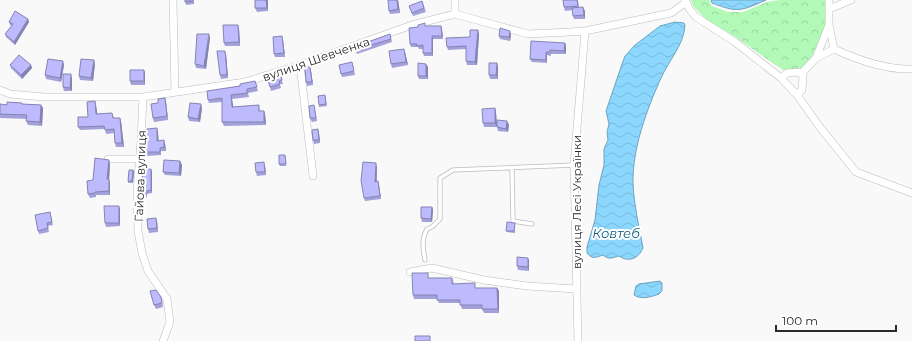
<svg xmlns="http://www.w3.org/2000/svg" width="912" height="341" font-family="Montserrat,sans-serif">
	<style>
		.park { fill: url(#park-crowns) }
		.water { fill: url(#water-waves); stroke: #6fa3be }
		.lines { fill: none; stroke-linecap: round; stroke-linejoin: round }
		.service-casing { stroke: #bbbcbd; stroke-width: 5 }
		.minor-casing { stroke: #bbbcbd; stroke-width: 8 }
		.service { stroke: #fff; stroke-width: 3.5 }
		.minor { stroke: #fff; stroke-width: 7 }
		.wall { fill: #a3a1da }
		.shaded-wall { fill: #8483b1 }
		.building { fill: #bdbbfd; stroke: #8483b1 }
		.labels { text-anchor: middle; dominant-baseline: central; stroke-width: 4; stroke-linejoin: round; paint-order: stroke }
		.street-label { font-size: 12px; fill: #2a2a2a; stroke: #fff }
		.water-label { font-size: 13px; font-style: italic; fill: #0b5b7b; stroke: #fff }
	</style>
	<defs>
		<pattern id="park-crowns" width="20" height="18" patternUnits="userSpaceOnUse"><rect width="20" height="18" fill="#b2f9b7"/><path d="M2 6a3 3 0 1 1 6 0M12 15a3 3 0 1 1 6 0" fill="none" stroke="#99d69e"/></pattern>
		<pattern id="water-waves" width="16" height="10" patternUnits="userSpaceOnUse"><rect width="16" height="10" fill="#8cd7fe"/><path d="M0 5q4-4 8 0t8 0" fill="none" stroke="#79b9da"/></pattern>
	</defs>
	<rect width="100%" height="100%" fill="#f9f9fa"/>
	<path class="park" d="M 691,0 L 709,0 L 712,6 L 728,12 L 743,12 L 767,2 L 779,0 L 827,0 L 828,20 L 811,59 L 801,70 L 785,71 L 774,64 L 740,40 L 706,19 L 693,6 Z"/>
	<path class="water" d="M 711,0 L 766,0 C 741,11 738,13 712,3 Z
		M 675,22 L 684,23 L 685,25 C 684,45 669,60 661,78 C 647,109 632,149 633,184 C 634,205 639,226 643,248 C 639,258 629,263 619,256 C 611,258 609,260 603,255 C 597,257 592,260 587,253 L 587,247 L 595,220 L 599,185 L 604,165 L 604,149 L 608,140 L 607,132 L 609,124 L 606,111 L 621,67 L 625,56 L 635,45 L 660,26 Z
		M 660,281 L 662,283 L 662,291 L 659,294 C 651,297 641,300 634,295 L 636,286 L 639,284 Z"/>
	<g class="lines">
		<defs>
			<path id="service" d="M 512,168 L 513,221 L 532,224
				M 425,260 C 423,249 421,240 427,229 L 432,227 L 440,219 L 440,178 L 453,170 L 574,165"/>
			<path id="minor" d="M 173,0 L 175,92
				M 685,0 L 690,10 L 696,17 L 735,42 L 781,78 L 797,95 L 819,126 L 856,172 L 912,193
				M 829,9 L 851,0
				M 455,14 L 528,34 L 570,32 L 585,31 L 671,13 L 685,3
				M 829,25 L 829,0
				M 834,49 C 858,60 885,70 912,69
				M 300,65 L 313,176
				M 801,74 L 816,58 L 829,25 L 834,49 L 816,58
				M 781,78 L 787,73 L 799,72 L 803,76 L 802,90 L 797,95
				M 0,90 L 10,94 L 44,97 L 143,97 L 245,82 L 300,65 L 412,25 L 455,14 L 455,0
				M 143,97 L 141,140 L 137,192 L 138,231 L 142,253 L 148,271 L 167,299 L 170,322 L 163,341
				M 108,159 L 140,159
				M 410,272 L 432,268 L 484,280 L 527,286 L 576,289
				M 578,341 L 574,165 L 585,31"/>
		</defs>
		<use href="#service" class="service-casing"/>
		<use href="#minor" class="minor-casing"/>
		<use href="#service" class="service"/>
		<use href="#minor" class="minor"/>
	</g>
	<path class="wall" d="M 194,0 L 194,4 L 186,5 L 185,2 Z
		M 255,0 L 268,0 L 268,11 L 257,12 L 255,8 Z
		M 398,0 L 400,13 L 390,14 L 389,11 Z
		M 578,0 L 579,8 L 585,11 L 585,19 L 574,19 L 573,16 L 573,10 L 565,11 L 564,7 Z
		M 422,1 L 426,12 L 413,16 L 409,6 Z
		M 28,19 L 29,22 L 15,45 L 6,37 L 5,34 L 12,26 L 10,25 L 9,22 Z
		M 238,25 L 239,28 L 240,46 L 225,46 L 224,43 Z
		M 426,26 L 441,26 L 442,29 L 443,39 L 433,39 L 433,56 L 424,56 L 423,53 L 423,49 L 419,49 L 418,47 L 411,47 L 410,44 L 418,27 Z
		M 390,34 L 392,42 L 357,54 L 354,47 Z
		M 479,34 L 477,65 L 467,65 L 466,61 L 466,49 L 448,50 L 447,47 Z
		M 511,35 L 510,41 L 500,39 L 499,36 Z
		M 210,38 L 206,69 L 196,68 L 195,64 Z
		M 283,40 L 285,57 L 275,57 L 274,54 Z
		M 565,43 L 566,46 L 566,54 L 551,54 L 551,56 L 547,55 L 547,63 L 532,62 L 530,59 Z
		M 405,52 L 408,65 L 392,68 L 391,64 Z
		M 226,54 L 228,78 L 221,79 L 220,75 Z
		M 497,63 L 498,67 L 498,79 L 490,79 L 489,75 Z
		M 95,64 L 93,81 L 80,80 L 79,76 Z
		M 10,65 L 31,65 L 32,68 L 22,79 L 11,68 Z
		M 64,65 L 61,82 L 46,79 L 45,75 Z
		M 353,66 L 355,75 L 342,77 L 341,74 Z
		M 310,67 L 311,71 L 313,85 L 307,86 L 306,82 Z
		M 428,67 L 428,79 L 419,79 L 418,76 Z
		M 145,73 L 145,85 L 131,85 L 130,81 Z
		M 280,73 L 283,84 L 280,84 L 281,88 L 271,91 L 270,87 Z
		M 72,78 L 72,91 L 64,91 L 63,87 Z
		M 255,81 L 258,91 L 248,93 L 249,97 L 232,99 L 233,107 L 260,109 L 260,111 L 264,111 L 265,114 L 266,125 L 224,126 L 222,122 L 222,102 L 209,103 L 208,100 L 240,86 Z
		M 325,95 L 327,106 L 319,107 L 319,105 Z
		M 165,98 L 166,102 L 168,120 L 154,122 L 153,118 L 158,103 Z
		M 0,104 L 7,105 L 22,104 L 41,105 L 43,108 L 42,126 L 28,125 L 26,121 L 27,119 L 0,118 Z
		M 96,105 L 97,114 L 112,113 L 114,118 L 121,121 L 124,147 L 116,147 L 115,143 L 114,133 L 106,134 L 105,129 L 80,130 L 78,127 L 88,117 Z
		M 202,108 L 200,122 L 189,121 L 188,117 Z
		M 495,108 L 496,112 L 497,127 L 484,127 L 483,123 Z
		M 315,109 L 317,121 L 312,122 L 310,118 Z
		M 507,121 L 509,125 L 508,132 L 498,131 L 497,127 Z
		M 158,132 L 158,141 L 165,144 L 166,151 L 161,151 L 161,155 L 146,156 L 145,152 L 147,140 Z
		M 319,133 L 320,143 L 314,144 L 313,140 Z
		M 285,155 L 286,166 L 280,166 L 279,164 Z
		M 180,161 L 182,165 L 181,176 L 165,175 L 163,172 Z
		M 110,164 L 109,180 L 110,183 L 110,195 L 96,195 L 96,197 L 90,198 L 88,194 L 93,180 Z
		M 265,166 L 266,175 L 257,176 L 256,172 Z
		M 377,167 L 377,182 L 378,181 L 379,185 L 381,199 L 365,201 L 364,198 Z
		M 151,169 L 152,172 L 152,193 L 147,194 L 147,197 L 142,197 L 141,194 Z
		M 133,170 L 134,171 L 133,183 L 128,183 L 128,181 Z
		M 432,207 L 433,210 L 432,222 L 422,222 L 421,218 Z
		M 120,209 L 120,226 L 106,227 L 105,223 Z
		M 50,212 L 53,225 L 48,226 L 49,232 L 39,234 L 38,231 Z
		M 157,221 L 158,232 L 149,233 L 148,229 Z
		M 515,223 L 515,233 L 507,232 L 506,231 Z
		M 528,258 L 529,261 L 529,271 L 518,270 L 517,266 Z
		M 429,277 L 429,278 L 452,278 L 454,284 L 477,288 L 497,288 L 499,291 L 499,313 L 484,313 L 482,309 L 462,309 L 460,303 L 439,303 L 437,299 L 414,299 L 413,295 Z
		M 161,297 L 162,301 L 163,307 L 156,309 L 154,305 Z"/>
	<path class="shaded-wall" d="M 266,0 L 268,0 L 268,11 L 267,8 Z
		M 397,0 L 398,0 L 400,13 L 398,9 Z
		M 583,7 L 585,11 L 585,19 L 584,15 Z
		M 28,19 L 29,22 L 15,45 L 14,42 Z
		M 238,25 L 239,28 L 240,46 L 239,42 Z
		M 441,26 L 442,29 L 443,39 L 442,36 Z
		M 478,30 L 479,34 L 477,65 L 475,62 Z
		M 510,31 L 511,35 L 510,41 L 509,37 Z
		M 209,34 L 210,38 L 206,69 L 204,66 Z
		M 282,36 L 283,40 L 285,57 L 284,53 Z
		M 432,36 L 433,39 L 433,56 L 432,53 Z
		M 565,43 L 566,46 L 566,54 L 564,51 Z
		M 404,49 L 405,52 L 408,65 L 406,62 Z
		M 225,51 L 226,54 L 228,78 L 227,75 Z
		M 546,52 L 547,55 L 547,63 L 546,60 Z
		M 94,60 L 95,64 L 93,81 L 91,78 Z
		M 63,61 L 64,65 L 61,82 L 60,78 Z
		M 497,63 L 498,67 L 498,79 L 496,75 Z
		M 426,64 L 428,67 L 428,79 L 426,76 Z
		M 31,65 L 32,68 L 22,79 L 21,75 Z
		M 310,67 L 311,71 L 313,85 L 312,82 Z
		M 144,70 L 145,73 L 145,85 L 144,81 Z
		M 71,74 L 72,78 L 72,91 L 70,88 Z
		M 231,95 L 232,99 L 234,111 L 232,107 Z
		M 165,98 L 166,102 L 168,120 L 167,116 Z
		M 95,101 L 96,105 L 98,118 L 96,114 Z
		M 201,104 L 202,108 L 200,122 L 198,119 Z
		M 41,105 L 43,108 L 42,126 L 40,122 Z
		M 495,108 L 496,112 L 497,127 L 495,123 Z
		M 264,111 L 265,114 L 266,125 L 264,122 Z
		M 120,118 L 121,121 L 124,147 L 122,143 Z
		M 507,121 L 509,125 L 508,132 L 506,129 Z
		M 157,128 L 158,132 L 159,144 L 157,141 Z
		M 318,129 L 319,133 L 320,143 L 319,140 Z
		M 164,140 L 165,144 L 166,151 L 164,147 Z
		M 109,160 L 110,164 L 109,180 L 110,183 L 110,195 L 109,191 L 107,179 Z
		M 180,161 L 182,165 L 181,176 L 179,173 Z
		M 264,162 L 265,166 L 266,175 L 265,172 Z
		M 376,163 L 377,167 L 376,185 L 375,182 Z
		M 151,169 L 152,172 L 152,193 L 151,190 Z
		M 133,170 L 134,171 L 133,183 L 132,181 Z
		M 378,181 L 379,185 L 381,199 L 380,196 Z
		M 119,206 L 120,209 L 120,226 L 119,223 Z
		M 432,207 L 433,210 L 432,222 L 431,219 Z
		M 156,218 L 157,221 L 158,232 L 157,228 Z
		M 528,258 L 529,261 L 529,271 L 528,267 Z
		M 497,288 L 499,291 L 499,313 L 498,309 Z"/>
	<path class="building" d="M 185,0 L 193,0 L 193,1 L 185,2 Z
		M 255,0 L 266,0 L 267,8 L 255,8 Z
		M 388,0 L 397,0 L 398,9 L 389,11 Z
		M 563,0 L 577,0 L 578,6 L 564,7 Z
		M 422,1 L 424,8 L 412,13 L 409,6 Z
		M 583,7 L 584,15 L 573,16 L 572,8 Z
		M 15,11 L 28,19 L 14,42 L 5,34 L 13,24 L 9,22 Z
		M 425,23 L 425,26 L 441,26 L 442,36 L 432,36 L 432,53 L 423,53 L 423,45 L 417,46 L 417,44 L 410,44 L 409,28 L 418,27 L 418,25 Z
		M 223,25 L 238,25 L 239,42 L 224,43 Z
		M 500,28 L 510,31 L 509,37 L 499,36 Z
		M 470,30 L 478,30 L 475,62 L 466,61 L 466,46 L 447,47 L 446,38 L 470,37 Z
		M 197,34 L 209,34 L 204,66 L 195,64 Z
		M 390,34 L 391,39 L 355,50 L 354,47 Z
		M 282,36 L 284,53 L 274,54 L 273,37 Z
		M 531,41 L 565,43 L 564,51 L 550,50 L 550,52 L 546,52 L 546,60 L 530,59 Z
		M 404,49 L 406,62 L 391,64 L 389,51 Z
		M 217,51 L 225,51 L 227,75 L 220,75 Z
		M 19,55 L 31,65 L 21,75 L 10,65 Z
		M 48,59 L 63,61 L 60,78 L 45,75 Z
		M 81,59 L 94,60 L 91,78 L 79,76 Z
		M 352,62 L 354,71 L 341,74 L 339,65 Z
		M 418,63 L 426,64 L 426,76 L 418,76 Z
		M 489,63 L 497,63 L 496,75 L 489,75 Z
		M 310,67 L 312,82 L 306,82 L 305,68 Z
		M 130,70 L 144,70 L 144,81 L 130,81 Z
		M 280,73 L 282,80 L 279,81 L 280,84 L 270,87 L 267,77 Z
		M 63,74 L 71,74 L 70,88 L 63,87 Z
		M 255,81 L 257,87 L 247,89 L 247,93 L 231,95 L 232,107 L 259,105 L 259,111 L 264,111 L 264,122 L 222,122 L 222,98 L 208,100 L 207,91 L 240,86 L 240,84 Z
		M 325,95 L 326,104 L 319,105 L 318,96 Z
		M 165,98 L 167,116 L 153,118 L 151,104 L 158,103 L 158,99 Z
		M 95,101 L 96,114 L 112,113 L 113,118 L 120,118 L 122,143 L 115,143 L 114,129 L 105,130 L 104,126 L 78,127 L 78,117 L 88,117 L 87,102 Z
		M 7,102 L 22,103 L 22,104 L 41,105 L 40,122 L 26,121 L 27,115 L 0,114 L 0,104 L 7,105 Z
		M 190,103 L 201,104 L 198,119 L 188,117 Z
		M 314,105 L 316,118 L 310,118 L 309,106 Z
		M 495,108 L 495,123 L 483,123 L 482,109 Z
		M 497,120 L 507,121 L 506,129 L 497,127 Z
		M 157,128 L 157,141 L 164,140 L 164,147 L 160,148 L 160,152 L 145,152 L 145,140 L 147,140 L 147,129 Z
		M 318,129 L 319,140 L 313,140 L 312,130 Z
		M 279,155 L 285,155 L 286,164 L 279,164 Z
		M 95,158 L 109,160 L 107,179 L 109,179 L 109,191 L 95,192 L 95,193 L 88,194 L 87,181 L 93,180 Z
		M 164,160 L 180,161 L 179,173 L 163,172 Z
		M 264,162 L 265,172 L 256,172 L 255,163 Z
		M 363,162 L 376,163 L 375,182 L 378,181 L 380,196 L 364,198 L 361,181 Z
		M 143,169 L 151,169 L 151,190 L 146,191 L 146,194 L 141,194 Z
		M 129,170 L 133,170 L 132,181 L 128,181 Z
		M 104,206 L 119,206 L 119,223 L 105,223 Z
		M 421,207 L 432,207 L 431,219 L 421,218 Z
		M 50,212 L 52,222 L 47,223 L 48,228 L 38,231 L 35,215 Z
		M 156,218 L 157,228 L 148,229 L 147,219 Z
		M 507,222 L 515,223 L 514,231 L 506,231 Z
		M 517,257 L 528,258 L 528,267 L 517,266 Z
		M 412,273 L 428,273 L 428,278 L 452,278 L 452,284 L 475,283 L 475,288 L 497,288 L 498,309 L 482,309 L 482,305 L 460,305 L 460,300 L 437,300 L 437,295 L 413,295 Z
		M 156,290 L 161,297 L 162,303 L 154,305 L 150,291 Z
		M 415,336 L 430,336 L 430,341 L 415,341 Z"/>
	<g class="labels">
		<g class="street-label">
			<text transform="translate(316 59) rotate(-19)">вулиця Шевченка</text>
			<text transform="translate(140 176) rotate(-88)">Гайова вулиця</text>
			<text transform="translate(576 202) rotate(-90)">вулиця Лесі Українки</text>
		</g>
		<g class="water-label">
			<text x="616" y="233">Ковтеб</text>
		</g>
	</g>
	<path d="M776 325v6h120v-6" fill="none" stroke="#2a2a2a" stroke-width="2"/>
	<text x="782" y="325" font-size="12" fill="#2a2a2a" stroke="#ffffff" stroke-width="3" paint-order="stroke">100 m</text>
</svg>
